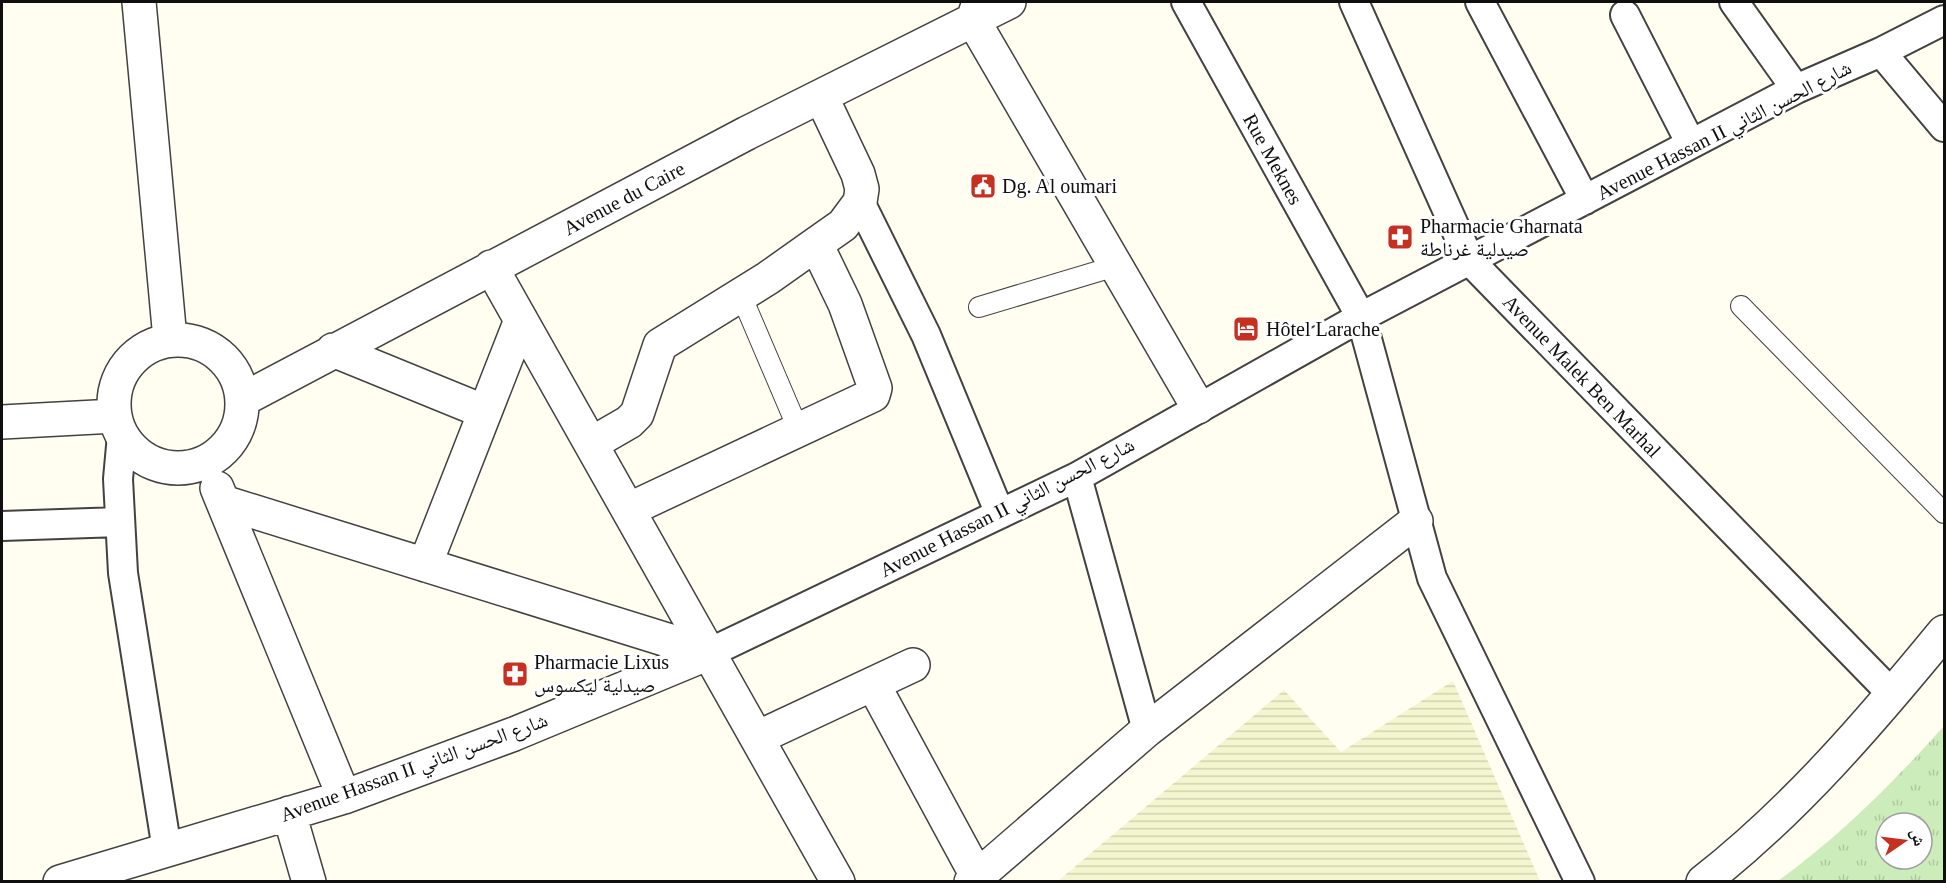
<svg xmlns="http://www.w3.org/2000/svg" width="1946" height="883" font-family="'Times New Roman','Noto Naskh Arabic',serif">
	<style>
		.farmland { fill: url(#farmland-rules) }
		.park { fill: url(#park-tufts); fill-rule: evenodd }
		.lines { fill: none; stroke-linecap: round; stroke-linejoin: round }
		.service-casing { stroke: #424242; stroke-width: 22 }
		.pedestrian-casing { stroke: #424242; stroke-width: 32 }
		.minor-casing { stroke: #424242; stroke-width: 36 }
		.tertiary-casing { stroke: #424242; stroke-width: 36 }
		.service { stroke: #fff; stroke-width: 20 }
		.pedestrian { stroke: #fff; stroke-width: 28 }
		.minor { stroke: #fff; stroke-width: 33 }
		.tertiary { stroke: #fff; stroke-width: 33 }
		.labels { text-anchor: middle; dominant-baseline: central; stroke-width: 6; stroke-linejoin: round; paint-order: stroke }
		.street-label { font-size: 20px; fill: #0f0f0f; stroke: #fff }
		.poi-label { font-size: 20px; fill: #0f0f0f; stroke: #fff; text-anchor: start }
	</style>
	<defs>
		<pattern id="farmland-rules" width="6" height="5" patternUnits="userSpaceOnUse" patternTransform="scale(1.5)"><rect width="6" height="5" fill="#f4f6d0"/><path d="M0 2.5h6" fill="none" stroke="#d0d2b1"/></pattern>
		<pattern id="park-tufts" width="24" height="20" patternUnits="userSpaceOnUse" patternTransform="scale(1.5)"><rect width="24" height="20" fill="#ccecb9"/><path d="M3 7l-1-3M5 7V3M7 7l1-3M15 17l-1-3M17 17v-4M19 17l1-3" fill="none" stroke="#aec99e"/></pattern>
	</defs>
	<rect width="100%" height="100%" fill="#fffef1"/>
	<path class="farmland" d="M 1453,681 L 1540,881 L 1058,881 L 1284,690 L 1341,752 Z"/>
	<path class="park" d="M 1944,726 L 1944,881 L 1778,881 C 1840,836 1893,783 1944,726 ZM 1886,823 L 1922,823 L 1922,859 L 1886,859 Z"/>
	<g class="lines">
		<defs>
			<path id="service" d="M 741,295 L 799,431
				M 1741,306 L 1944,513
				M 979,307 L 1116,266"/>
			<path id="pedestrian" d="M 1186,2 L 1361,317 L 1432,578 L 1580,882
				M 1354,2 L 1470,261 L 1893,695
				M 1480,2 L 1585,200
				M 1734,2 L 1796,89
				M 1625,15 L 1691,144
				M 1881,52 L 1944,127
				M 860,202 L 926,335 L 1000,514
				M 122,435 L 118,479 L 123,573 L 167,850
				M 1077,477 L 1147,730
				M 2,526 L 120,522
				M 709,653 L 1077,477 L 1361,317 L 1796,89 L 1881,52 L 1944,20"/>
			<path id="minor" d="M 139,2 L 170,339
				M 979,2 L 973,20 L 1198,407
				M 491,267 L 838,882
				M114 404a64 64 0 1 1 128 0a64 64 0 1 1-128 0Z
				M 333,350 L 485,412
				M 242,400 L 747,133 L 1009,2
				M 2,422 L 115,416
				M 591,444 L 629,422 L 637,414 L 660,345 L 768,278 L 816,244 L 843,225 L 860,202 L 862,189 L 858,174 L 821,96
				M 217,488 L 344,797
				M 223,502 L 709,653
				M 628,510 L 873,395 L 875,388 L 845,304 L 816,244
				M 425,565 L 521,320
				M 873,684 L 977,876
				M 757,738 L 913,665
				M 289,813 L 309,882
				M 60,882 L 344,797 L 514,734 L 709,653
				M 971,882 L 1147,730 L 1416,521"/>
			<path id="tertiary" d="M 1703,882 C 1795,810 1871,721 1944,632"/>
		</defs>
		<use href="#service" class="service-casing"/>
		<use href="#pedestrian" class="pedestrian-casing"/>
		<use href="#minor" class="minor-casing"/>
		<use href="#tertiary" class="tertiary-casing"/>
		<use href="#service" class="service"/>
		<use href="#pedestrian" class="pedestrian"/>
		<use href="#minor" class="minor"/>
		<use href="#tertiary" class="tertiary"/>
	</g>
	<defs>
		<symbol id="civic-square" viewBox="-11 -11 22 22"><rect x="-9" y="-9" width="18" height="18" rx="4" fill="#c63021" stroke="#fff"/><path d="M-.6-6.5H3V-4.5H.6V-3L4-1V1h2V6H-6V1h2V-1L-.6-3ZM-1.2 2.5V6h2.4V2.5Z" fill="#fff"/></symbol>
		<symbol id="pharmacy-square" viewBox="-11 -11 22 22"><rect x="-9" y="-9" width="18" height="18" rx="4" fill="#c63021" stroke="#fff"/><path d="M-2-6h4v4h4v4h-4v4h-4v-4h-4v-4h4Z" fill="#fff"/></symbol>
		<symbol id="hotel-square" viewBox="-11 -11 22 22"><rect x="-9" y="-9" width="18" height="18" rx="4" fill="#c63021" stroke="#fff"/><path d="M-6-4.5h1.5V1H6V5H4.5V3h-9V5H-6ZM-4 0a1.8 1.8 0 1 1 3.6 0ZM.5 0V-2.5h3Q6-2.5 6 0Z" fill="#fff"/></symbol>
	</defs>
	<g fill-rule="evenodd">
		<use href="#civic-square" x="968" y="171" width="30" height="30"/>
		<use href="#pharmacy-square" x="1385" y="222" width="30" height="30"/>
		<use href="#hotel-square" x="1231" y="314" width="30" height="30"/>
		<use href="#pharmacy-square" x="500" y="659" width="30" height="30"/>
	</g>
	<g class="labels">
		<g class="street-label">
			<text transform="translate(1724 130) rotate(-27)">Avenue Hassan II شارع الحسن الثاني</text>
			<text transform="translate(1273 159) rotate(61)">Rue Meknes</text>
			<text transform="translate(624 198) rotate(-28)">Avenue du Caire</text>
			<text transform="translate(1582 376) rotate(46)">Avenue Malek Ben Marhal</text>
			<text transform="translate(1007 507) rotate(-27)">Avenue Hassan II شارع الحسن الثاني</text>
			<text transform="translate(414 767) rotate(-20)">Avenue Hassan II شارع الحسن الثاني</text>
		</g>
		<g class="poi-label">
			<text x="1002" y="186">Dg. Al oumari</text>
			<text x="1420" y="226">Pharmacie Gharnata<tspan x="1420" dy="23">صيدلية غرناطة</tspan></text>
			<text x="1266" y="329">Hôtel Larache</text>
			<text x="534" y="662">Pharmacie Lixus<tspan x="534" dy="23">صيدلية ليكسوس</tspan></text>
		</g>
	</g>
	<rect width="1946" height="883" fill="none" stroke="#0f0f0f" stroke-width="6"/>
	<g transform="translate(1904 841) rotate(76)"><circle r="28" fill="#ffffff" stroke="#9f9f9f" stroke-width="1.5"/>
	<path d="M0-4.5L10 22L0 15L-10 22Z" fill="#c63021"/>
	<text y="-9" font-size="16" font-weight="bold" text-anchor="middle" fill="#0f0f0f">ش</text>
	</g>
</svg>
